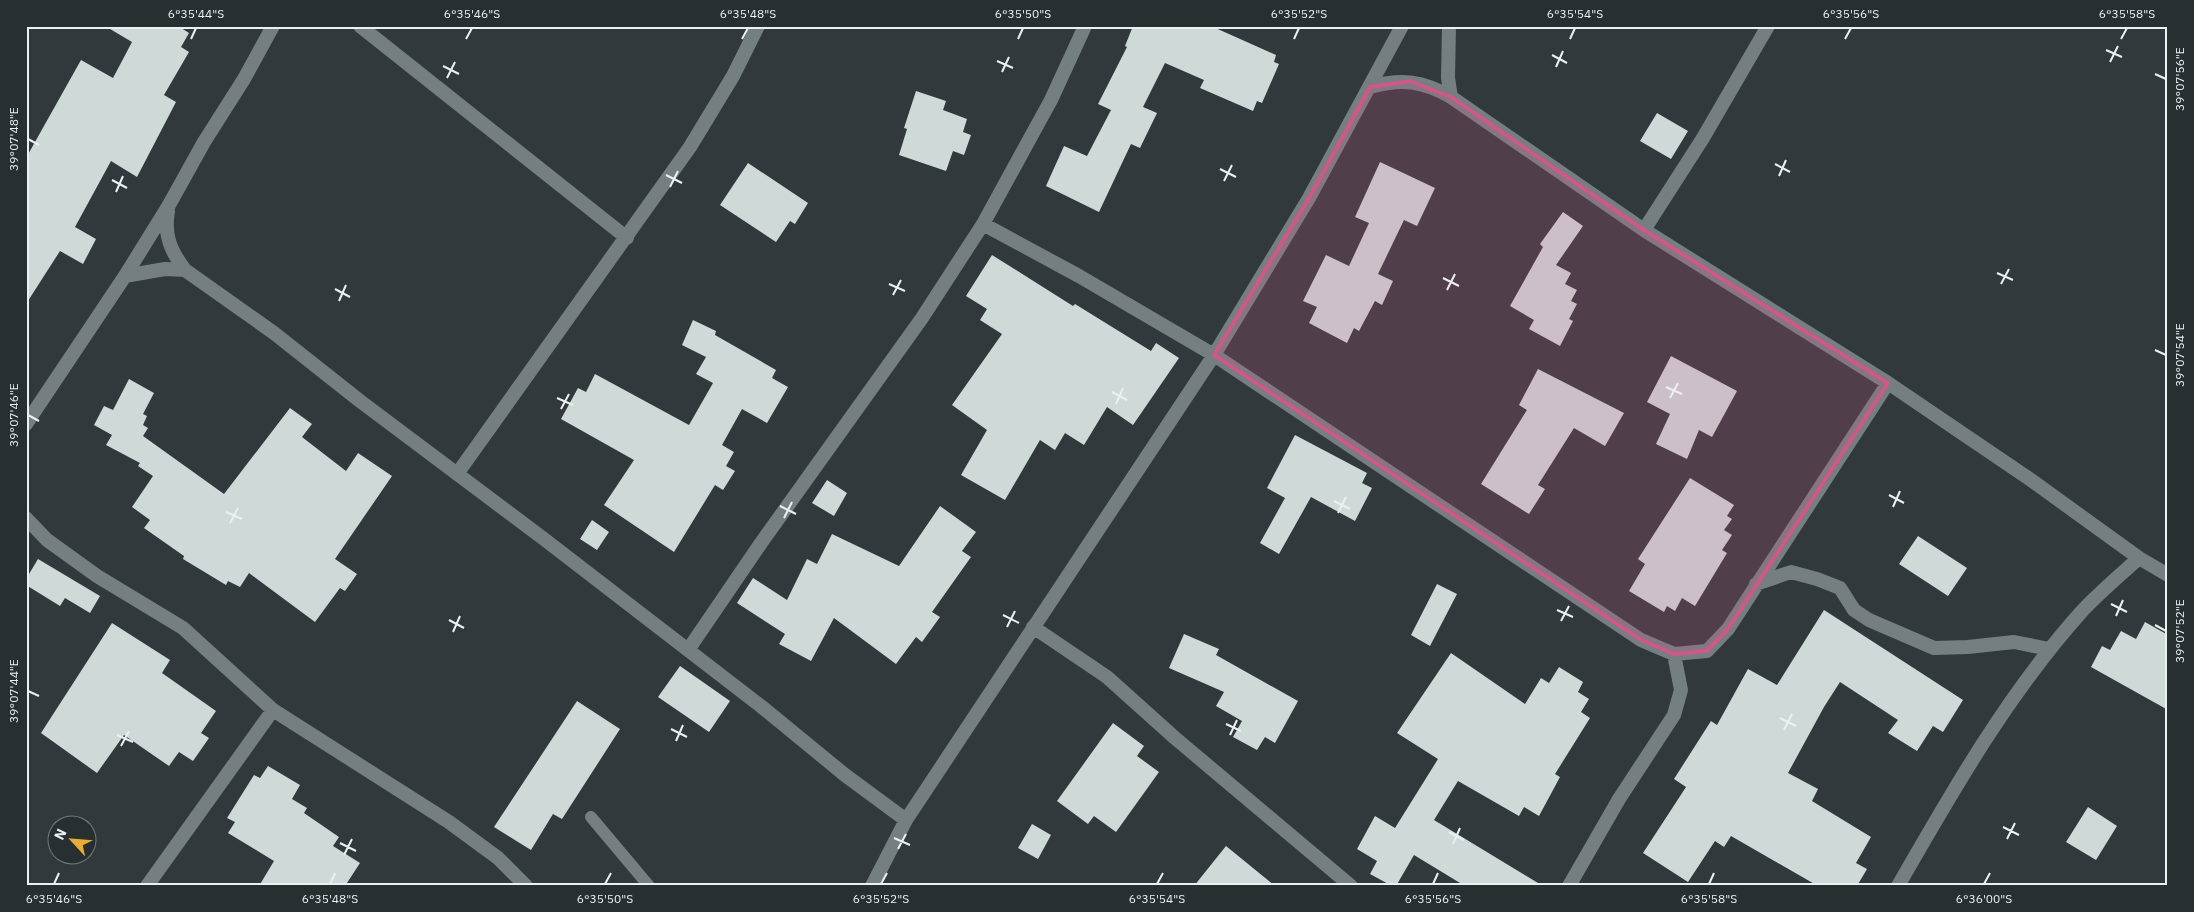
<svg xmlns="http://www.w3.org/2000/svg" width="2194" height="912" font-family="'IBM Plex Sans',sans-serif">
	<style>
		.building { fill: #ced9d8 }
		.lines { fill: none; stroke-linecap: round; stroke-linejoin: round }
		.service { stroke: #757e81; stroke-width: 12 }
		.minor { stroke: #757e81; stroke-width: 14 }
		.marked { fill: #ce5988; fill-opacity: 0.2; stroke: #ce5988; stroke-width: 4; stroke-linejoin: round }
		.ticks { fill: none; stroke: #ebf0f1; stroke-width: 2 }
		.neatline { fill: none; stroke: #ebf0f1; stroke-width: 2 }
		.ticks-label { font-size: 12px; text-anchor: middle; fill: #ebf0f1 }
	</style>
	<rect width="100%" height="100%" fill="#31393c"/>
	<path class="building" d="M 105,26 L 178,26 L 189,33 L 181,47 L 189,52 L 164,95 L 176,102 L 137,177 L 111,161 L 75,227 L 96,239 L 83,264 L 60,251 L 26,304 L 26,158 L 81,60 L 113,78 L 132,42 Z
		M 1133,26 L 1211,26 L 1276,55 L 1274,62 L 1279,64 L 1262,103 L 1257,101 L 1253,111 L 1200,88 L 1204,80 L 1165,63 L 1143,107 L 1157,113 L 1140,148 L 1131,144 L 1099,212 L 1046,186 L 1064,146 L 1087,156 L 1111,110 L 1098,104 L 1127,47 L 1125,46 Z
		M 916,91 L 946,101 L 943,110 L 967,119 L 963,132 L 971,135 L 964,155 L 953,151 L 946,171 L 899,155 L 907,129 L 904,128 Z
		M 1657,113 L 1688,131 L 1671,159 L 1640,141 Z
		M 1380,162 L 1435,188 L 1417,226 L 1404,220 L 1378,274 L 1393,281 L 1382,305 L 1375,301 L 1359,331 L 1354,328 L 1347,343 L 1309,323 L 1317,307 L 1303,301 L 1326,255 L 1349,266 L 1369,223 L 1355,217 Z
		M 748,163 L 808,203 L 795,224 L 790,221 L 776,242 L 720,205 Z
		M 1563,212 L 1583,226 L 1556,265 L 1571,273 L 1565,284 L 1577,290 L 1571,301 L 1577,304 L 1569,319 L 1573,321 L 1560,346 L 1529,329 L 1534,320 L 1510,306 L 1543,247 L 1540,244 Z
		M 992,255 L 1073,306 L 1075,304 L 1151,351 L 1156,343 L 1179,358 L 1133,425 L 1107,407 L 1084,445 L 1065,433 L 1055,450 L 1040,440 L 1005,500 L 961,475 L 987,430 L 952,405 L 1002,334 L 980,320 L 987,309 L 966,296 Z
		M 693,320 L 716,331 L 715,335 L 776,370 L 772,378 L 788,387 L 767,423 L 742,409 L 722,445 L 734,452 L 726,466 L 735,471 L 723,490 L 715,485 L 674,552 L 604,505 L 634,460 L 561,419 L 578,388 L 586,392 L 595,374 L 689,425 L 713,383 L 696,374 L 706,357 L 682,345 Z
		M 1671,356 L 1737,391 L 1712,437 L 1699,430 L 1687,459 L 1656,444 L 1670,414 L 1647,402 Z
		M 1538,369 L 1624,413 L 1605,446 L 1574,428 L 1538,485 L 1545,489 L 1529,514 L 1481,484 L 1527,410 L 1519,405 Z
		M 129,379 L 154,393 L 143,414 L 147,416 L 143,425 L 148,428 L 143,436 L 224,494 L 290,408 L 312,424 L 302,437 L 346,471 L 358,453 L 392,476 L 335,559 L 357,574 L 345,591 L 340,588 L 315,622 L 249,573 L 240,587 L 228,581 L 226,585 L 183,559 L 184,556 L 144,528 L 150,520 L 132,507 L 153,476 L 138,466 L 140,463 L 106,445 L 112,435 L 94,425 L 104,406 L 113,410 Z
		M 1295,435 L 1367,473 L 1362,483 L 1372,488 L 1355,521 L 1311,497 L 1279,554 L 1260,543 L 1285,498 L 1267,488 Z
		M 1690,478 L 1734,505 L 1727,516 L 1732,519 L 1724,530 L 1732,535 L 1722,550 L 1727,553 L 1695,606 L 1682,598 L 1675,611 L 1667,606 L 1664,612 L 1629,591 L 1645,564 L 1638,559 Z
		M 827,480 L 847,493 L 834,516 L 812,503 Z
		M 940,506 L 976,532 L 962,551 L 971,557 L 932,612 L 940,617 L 922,642 L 916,637 L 896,664 L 834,618 L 811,661 L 779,644 L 785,634 L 737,603 L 753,578 L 787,600 L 807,559 L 817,564 L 832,534 L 899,566 Z
		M 592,520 L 609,532 L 597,550 L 580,539 Z
		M 1918,536 L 1967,568 L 1948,596 L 1899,564 Z
		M 38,559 L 100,596 L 90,613 L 65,598 L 60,606 L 26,585 L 26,579 Z
		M 1437,584 L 1457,594 L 1430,646 L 1411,635 Z
		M 1824,610 L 1963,700 L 1943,732 L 1933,726 L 1917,751 L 1888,733 L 1898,720 L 1840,682 L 1824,707 L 1788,773 L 1818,789 L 1812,801 L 1871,837 L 1856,863 L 1867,869 L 1857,886 L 1818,886 L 1731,836 L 1724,847 L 1715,841 L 1688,882 L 1643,853 L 1686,787 L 1674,779 L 1711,721 L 1717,725 L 1748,669 L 1777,685 Z
		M 2145,622 L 2168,635 L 2168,710 L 2091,667 L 2102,646 L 2110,650 L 2121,631 L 2136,639 Z
		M 112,623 L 170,660 L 162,673 L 216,711 L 201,733 L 209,738 L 193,761 L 179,752 L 169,766 L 124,735 L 97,773 L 41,733 Z
		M 1184,634 L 1219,649 L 1216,655 L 1298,701 L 1275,743 L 1265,737 L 1257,750 L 1233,737 L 1242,721 L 1216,706 L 1224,692 L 1169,668 Z
		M 1451,653 L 1525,704 L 1541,678 L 1549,683 L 1559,667 L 1583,682 L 1578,692 L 1589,699 L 1581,712 L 1590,718 L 1555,774 L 1560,777 L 1539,816 L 1524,807 L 1519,816 L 1458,781 L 1434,820 L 1543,886 L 1465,886 L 1414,855 L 1396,886 L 1392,886 L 1370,874 L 1377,861 L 1357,849 L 1375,816 L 1395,828 L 1438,759 L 1397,733 Z
		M 680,666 L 730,701 L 709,732 L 658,697 Z
		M 577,701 L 620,729 L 562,819 L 553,814 L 531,850 L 494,827 Z
		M 1113,723 L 1144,746 L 1137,756 L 1159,772 L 1116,832 L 1094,816 L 1088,824 L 1057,801 Z
		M 268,766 L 300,785 L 292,799 L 307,808 L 304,813 L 339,837 L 333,846 L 360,863 L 345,886 L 259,886 L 274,861 L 228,833 L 235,822 L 227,818 L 254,775 L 260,778 Z
		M 2088,807 L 2117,826 L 2096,860 L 2066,842 Z
		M 1032,824 L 1051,835 L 1038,859 L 1018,848 Z
		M 1226,846 L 1275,886 L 1194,886 Z"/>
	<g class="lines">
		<path class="service" d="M 591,817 L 649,886"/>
		<path class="minor" d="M 360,26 L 627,238
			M 1449,26 L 1448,78 L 1451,97
			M 1370,87 C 1402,78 1423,81 1451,97 L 1644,230 L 1888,383 L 2031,480 L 2139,558 L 2168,575
			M 168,211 C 164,235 170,250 185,270
			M 983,224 L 1079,276 L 1214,355 L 1641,640 L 1674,654 L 1707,651 L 1728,629 L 1888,383
			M 1644,230 L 1703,138 L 1768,26
			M 125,276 L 165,269 L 185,270 L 274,333 L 360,401 L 544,539 L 762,707 L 845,775 L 906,820
			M 26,424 L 125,276 L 169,205 L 204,142 L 244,79 L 273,26
			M 457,474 L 690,147 L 733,76 L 758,26
			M 26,518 L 47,540 L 97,576 L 183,628 L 273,710 L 449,822 L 498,858 L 526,886
			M 1756,584 L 1791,572 L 1817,579 L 1840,588 L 1854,610 L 1869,620 L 1934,648 L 1968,647 L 2014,642 L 2049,649
			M 1033,627 L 1107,677 L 1175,738 L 1351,886
			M 688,650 L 761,543 L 922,318 L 983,224 L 1051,100 L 1085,26
			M 147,886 L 273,710
			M 872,886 L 906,820 L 1214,355 L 1309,198 L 1402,26
			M 1569,886 L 1619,799 L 1674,715 L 1681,690 L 1674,654
			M 1898,886 C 1953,790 2009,692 2083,610 C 2100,592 2120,575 2139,558"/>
	</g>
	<path class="marked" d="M 1410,81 L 1451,97 L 1644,230 L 1888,383 L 1728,629 L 1707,651 L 1674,654 L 1641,640 L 1214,355 L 1309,198 L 1370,87 Z"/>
	<path class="ticks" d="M 191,39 L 196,28M 466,39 L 472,28M 742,39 L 748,28M 1018,39 L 1023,28M 1294,39 L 1299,28M 1570,39 L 1575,28M 1845,39 L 1851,28M 2121,39 L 2127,28M 2106,50 L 2122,57M 1552,55 L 1567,63M 997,61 L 1013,68M 2110,62 L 2118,46M 443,66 L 459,74M 1556,67 L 1563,51M 1002,72 L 1009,57M 2155,74 L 2166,79M 447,78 L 455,62M 28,139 L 39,145M 1775,164 L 1790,172M 1220,169 L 1236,177M 666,175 L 682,183M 1779,176 L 1786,160M 112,180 L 127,188M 1224,181 L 1232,165M 670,187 L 678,171M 116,192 L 123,176M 1997,273 L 2013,280M 1443,278 L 1459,286M 889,284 L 905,291M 2001,284 L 2009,269M 335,289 L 350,297M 1447,290 L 1455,274M 893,295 L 901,280M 339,301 L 346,285M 2155,350 L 2166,355M 1666,387 L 1682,394M 1112,392 L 1127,400M 557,398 L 573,405M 1670,398 L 1678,383M 1116,404 L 1123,388M 561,409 L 569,394M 28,415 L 39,421M 1889,495 L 1904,503M 1334,501 L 1350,509M 780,506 L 796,514M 1893,507 L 1900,491M 226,512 L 242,519M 1338,513 L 1346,497M 784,518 L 792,502M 230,523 L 238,508M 2111,604 L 2127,612M 1557,610 L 1573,617M 1003,615 L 1019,623M 2116,616 L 2123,600M 449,620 L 464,628M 1561,621 L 1569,606M 2155,625 L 2166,631M 1007,627 L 1015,611M 453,632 L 460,616M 28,691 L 39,696M 1780,718 L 1796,726M 1226,724 L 1241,731M 671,729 L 687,737M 1784,730 L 1792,714M 117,735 L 133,742M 1230,735 L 1237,720M 676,741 L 683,725M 121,746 L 129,731M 2003,827 L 2019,835M 1449,832 L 1464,840M 894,838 L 910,845M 2007,839 L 2015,823M 340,843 L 356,851M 1453,844 L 1460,828M 898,849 L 906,834M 344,855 L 352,839M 54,884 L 59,873M 330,884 L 335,873M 605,884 L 611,873M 881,884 L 887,873M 1157,884 L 1163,873M 1433,884 L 1438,873M 1709,884 L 1714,873M 1984,884 L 1990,873"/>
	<rect width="2194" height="912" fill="none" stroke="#272f31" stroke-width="55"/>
	<g transform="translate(72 840) rotate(296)"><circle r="24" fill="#272f31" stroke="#757c7e"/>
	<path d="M0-4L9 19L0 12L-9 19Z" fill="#e7ac37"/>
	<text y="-8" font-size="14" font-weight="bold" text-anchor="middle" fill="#ebf0f1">N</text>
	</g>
	<rect x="28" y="28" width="2138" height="856" class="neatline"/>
	<g class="ticks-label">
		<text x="196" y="18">6°35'44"S</text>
		<text x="472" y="18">6°35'46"S</text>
		<text x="748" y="18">6°35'48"S</text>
		<text x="1023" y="18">6°35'50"S</text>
		<text x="1299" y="18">6°35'52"S</text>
		<text x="1575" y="18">6°35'54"S</text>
		<text x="1851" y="18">6°35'56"S</text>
		<text x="2127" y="18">6°35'58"S</text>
		<text transform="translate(2180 79) rotate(-90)" y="4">39°07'56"E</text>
		<text transform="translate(14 139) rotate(-90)" y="4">39°07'48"E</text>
		<text transform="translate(2180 355) rotate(-90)" y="4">39°07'54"E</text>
		<text transform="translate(14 415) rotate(-90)" y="4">39°07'46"E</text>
		<text transform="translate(2180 631) rotate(-90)" y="4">39°07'52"E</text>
		<text transform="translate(14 691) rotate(-90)" y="4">39°07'44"E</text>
		<text x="54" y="903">6°35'46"S</text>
		<text x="330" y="903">6°35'48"S</text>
		<text x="605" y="903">6°35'50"S</text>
		<text x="881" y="903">6°35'52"S</text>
		<text x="1157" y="903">6°35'54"S</text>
		<text x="1433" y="903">6°35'56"S</text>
		<text x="1709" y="903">6°35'58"S</text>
		<text x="1984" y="903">6°36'00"S</text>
	</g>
</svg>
